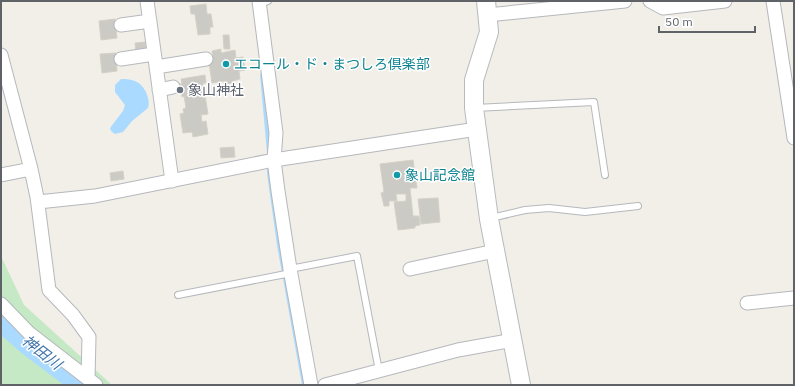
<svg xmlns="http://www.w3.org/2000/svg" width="795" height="386" font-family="'IBM Plex Sans','Noto Sans JP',sans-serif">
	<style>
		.green { fill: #c5e8c5 }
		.water { fill: #aadaff }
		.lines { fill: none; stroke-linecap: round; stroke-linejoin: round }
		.stream { stroke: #aadaff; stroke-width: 4 }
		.river { stroke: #aadaff; stroke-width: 23 }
		.building { fill: #cccac5; stroke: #d6d1c6 }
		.lane-casing { stroke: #b5b8bc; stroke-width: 8 }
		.street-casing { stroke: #b5b8bc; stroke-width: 15 }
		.secondary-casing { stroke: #b6babf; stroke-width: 20 }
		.lane { stroke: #fff; stroke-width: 6 }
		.street { stroke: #fff; stroke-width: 13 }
		.secondary { stroke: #fff; stroke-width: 18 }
		.culture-dot { fill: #0f9aa8; stroke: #fff; stroke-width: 1.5 }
		.worship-dot { fill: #6b7280; stroke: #fff; stroke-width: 1.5 }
		.labels { text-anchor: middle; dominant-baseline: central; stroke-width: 3; stroke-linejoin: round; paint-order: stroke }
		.culture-label { font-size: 14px; fill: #0d838f; stroke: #fff; text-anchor: start }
		.worship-label { font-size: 14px; fill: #5b616d; stroke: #fff; text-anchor: start }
		.water-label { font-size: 15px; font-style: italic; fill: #4174aa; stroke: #fff }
	</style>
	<rect width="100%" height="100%" fill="#f1efe8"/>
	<path class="green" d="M 1,256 L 24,305 L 112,385 L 1,385 Z"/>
	<path class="water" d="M 121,79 C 133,79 140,81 146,92 C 148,98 150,102 148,108 L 132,121 L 123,132 L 115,134 L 111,131 L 110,128 L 123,111 L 125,105 L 115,92 L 115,85 Z"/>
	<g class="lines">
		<path class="stream" d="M 262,75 L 269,152
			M 269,164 L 269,173 L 279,245 L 304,385"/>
		<path class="river" d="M 1,320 L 30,345 L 83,385"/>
	</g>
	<path class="building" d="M 206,4 L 207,14 L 211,14 L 213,27 L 210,27 L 210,34 L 198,35 L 195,14 L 191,14 L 190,6 Z
		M 115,19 L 117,38 L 101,40 L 99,21 Z
		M 223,35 L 229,35 L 230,49 L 224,49 Z
		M 145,42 L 146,52 L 136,53 L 135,43 Z
		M 221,49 L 221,53 L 235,50 L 236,58 L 243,57 L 245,70 L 239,71 L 240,79 L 233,81 L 233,83 L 224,85 L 224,81 L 212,83 L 208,56 L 213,56 L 212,51 Z
		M 116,53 L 117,71 L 102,73 L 100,54 Z
		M 205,75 L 206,83 L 203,83 L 208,114 L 201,115 L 202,122 L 206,121 L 208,134 L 193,137 L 192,132 L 183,133 L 180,114 L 184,113 L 183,109 L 186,108 L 184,96 L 182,97 L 180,84 L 182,84 L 181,79 Z
		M 234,147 L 235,157 L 221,158 L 220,148 Z
		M 413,160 L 417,188 L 410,188 L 413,216 L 419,216 L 420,225 L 415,226 L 415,228 L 398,230 L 394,202 L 406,201 L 406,194 L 396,194 L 397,201 L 389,201 L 389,206 L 384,206 L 381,193 L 384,192 L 380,164 Z
		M 123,171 L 124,179 L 111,181 L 110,173 Z
		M 438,198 L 440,222 L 421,224 L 418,199 Z"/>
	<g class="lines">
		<defs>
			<path id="lane" d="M 260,4 L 268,1
				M 475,108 L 594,102 L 605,175
				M 491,218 L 525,210 L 549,208 L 585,212 L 638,206
				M 290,269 L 357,256 L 379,371
				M 178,295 L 291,273"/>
			<path id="street" d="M 147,1 L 172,181
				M 259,1 L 276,133 L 274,160 L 278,191 L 290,269 L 311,385
				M 650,1 L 663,8 L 725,1
				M 773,1 L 794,138
				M 487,15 L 625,1
				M 121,25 L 150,21
				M 1,55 L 31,169 L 38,202 L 95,196 L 274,160 L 477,129
				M 121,59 L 154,54
				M 156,67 L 206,59
				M 159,90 L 173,87
				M 1,175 L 31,169
				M 37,197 L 49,290 L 73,315 L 89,337 L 88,379
				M 410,269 L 495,251
				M 747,303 L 794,298
				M 1,304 L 29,333 L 96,385
				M 325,385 L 458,350 L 513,340"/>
			<path id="secondary" d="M 486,1 L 489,32 L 474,80 L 474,108 L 489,219 L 521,385"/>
		</defs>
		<use href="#lane" class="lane-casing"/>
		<use href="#street" class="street-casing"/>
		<use href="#secondary" class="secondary-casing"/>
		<use href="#lane" class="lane"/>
		<use href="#street" class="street"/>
		<use href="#secondary" class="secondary"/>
	</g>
	<g class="culture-dot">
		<circle cx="226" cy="64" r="4"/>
		<circle cx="397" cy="175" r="4"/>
	</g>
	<circle class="worship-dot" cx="180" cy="90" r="4"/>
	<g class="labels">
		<g class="culture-label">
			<text x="234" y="64">エコール・ド・まつしろ倶楽部</text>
			<text x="405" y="175">象山記念館</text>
		</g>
		<g class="worship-label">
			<text x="188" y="90">象山神社</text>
		</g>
		<g class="water-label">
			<text transform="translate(42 352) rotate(38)">神田川</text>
		</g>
	</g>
	<rect width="795" height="386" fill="none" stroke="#5f6368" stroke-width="4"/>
	<path d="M659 26v6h96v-6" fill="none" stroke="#5f6368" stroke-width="2"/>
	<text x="665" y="26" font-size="12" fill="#5f6368" stroke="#ffffff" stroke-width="3" paint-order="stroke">50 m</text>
</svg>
